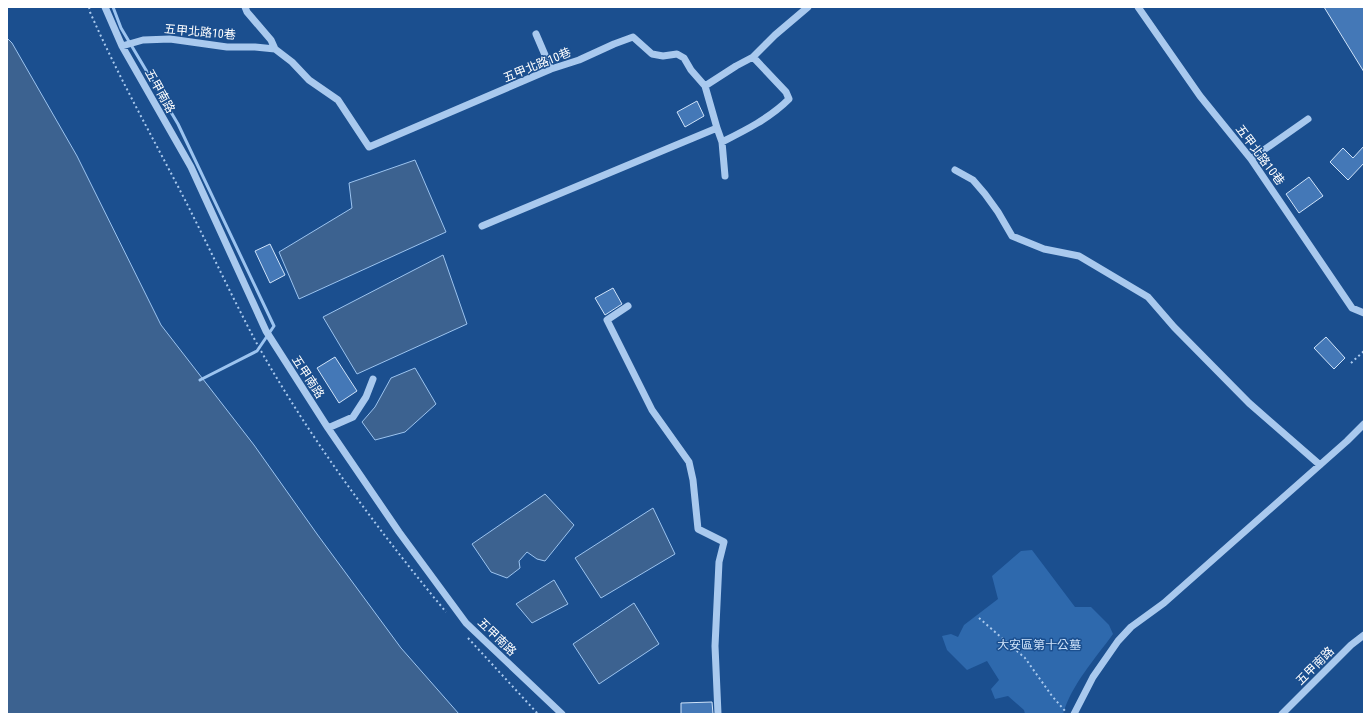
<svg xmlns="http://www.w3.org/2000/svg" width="1371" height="721" font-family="'Roboto Condensed','Noto Sans TC',sans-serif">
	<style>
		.green { fill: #2e69ad }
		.water { fill: #3c6290; stroke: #9cc4f0 }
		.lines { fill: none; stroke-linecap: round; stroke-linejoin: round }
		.stream { stroke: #9cc4f0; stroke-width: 3 }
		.building { fill: #4478b7; stroke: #cfe3fa }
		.path { stroke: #a9c9ee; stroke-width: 2; stroke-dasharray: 2 3; stroke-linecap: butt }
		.minor { stroke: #a9c9ee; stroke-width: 7 }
		.labels { text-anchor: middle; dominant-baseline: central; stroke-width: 3; stroke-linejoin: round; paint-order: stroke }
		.street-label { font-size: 12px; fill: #fff; stroke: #1b4f8f }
		.park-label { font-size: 12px; fill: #cfe3fa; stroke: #1b4f8f }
	</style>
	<rect width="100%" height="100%" fill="#1b4f8f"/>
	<path class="green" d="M 1032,550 L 1075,607 L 1091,607 L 1109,625 L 1113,634 C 1095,659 1072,684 1063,714 L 1025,714 L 1024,710 L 1008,696 L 995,699 L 991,689 L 999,680 L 987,661 L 967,670 L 947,650 L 942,636 L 951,634 L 958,637 L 964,625 L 998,599 L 992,576 L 1021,551 Z"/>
	<path class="water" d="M 7,38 L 12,43 L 77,156 L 161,325 L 254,445 L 317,534 L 401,648 L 459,714 L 7,714 Z
		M 415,160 L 446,232 L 299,299 L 279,252 L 352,208 L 349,183 Z
		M 443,255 L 467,324 L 357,374 L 323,317 Z
		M 415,368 L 436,404 L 405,432 L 375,440 L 362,422 L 375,407 L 391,378 Z
		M 545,494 L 574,525 L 545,561 L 537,559 L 527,552 L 519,561 L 520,568 L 507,578 L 491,572 L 472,544 Z
		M 653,508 L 675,554 L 601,598 L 575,558 Z
		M 554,580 L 568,604 L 532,623 L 516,604 Z
		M 634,603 L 659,644 L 599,684 L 573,644 Z"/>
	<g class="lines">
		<path class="stream" d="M 113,7 L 121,28 L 178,124 L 274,326 L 257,351 L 200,380"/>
	</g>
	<path class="building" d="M 1324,7 L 1364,7 L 1364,72 Z
		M 697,101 L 704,116 L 685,127 L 677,112 Z
		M 1364,146 L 1364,163 L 1348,180 L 1330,162 L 1343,148 L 1353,158 Z
		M 1309,177 L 1323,196 L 1299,213 L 1286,194 Z
		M 270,244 L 285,275 L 270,283 L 255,251 Z
		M 613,288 L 622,304 L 605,315 L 595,298 Z
		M 1326,337 L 1345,358 L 1334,369 L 1314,348 Z
		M 335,357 L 357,391 L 339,403 L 317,368 Z
		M 712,702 L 713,714 L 681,714 L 681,703 Z"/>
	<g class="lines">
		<path class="path" d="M 89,7 L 90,12 C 118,76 153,138 185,200 C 209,247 231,295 256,342 C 308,436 377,529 446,612
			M 1351,363 L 1364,351
			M 979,618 L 1025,658 L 1052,696 L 1066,712
			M 468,638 L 538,714"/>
		<path class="minor" d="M 105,7 L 122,46 L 191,167 L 266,331 L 328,428 L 399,532 L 466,623 L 562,714
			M 245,7 L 247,12 L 271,40 L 275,49 L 292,62 L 309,80 L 338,100 L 369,147 L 551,69 L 579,60 L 614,44 L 633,37 L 652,54 L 663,56 L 677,54 L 684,58 L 691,70 L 705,86 L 717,128 L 482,226
			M 1138,7 L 1200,96 L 1251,159 L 1352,308 L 1364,313
			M 536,34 L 551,69
			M 122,46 L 143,40 L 170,39 L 227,47 L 255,47 L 275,49
			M 705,86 L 736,66 L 753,57 L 775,35 L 808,7
			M 717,128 L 722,142 L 725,176
			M 722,142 C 746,130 770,118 789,99 L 786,92 L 753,57
			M 1251,159 L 1308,119
			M 955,170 L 973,180 L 985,194 L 998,212 L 1012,236 L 1044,249 L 1079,256 L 1148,297 L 1174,327 L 1249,403 L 1320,465
			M 628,306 L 607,320 L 652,410 L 689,462 L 693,480 L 698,529 L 724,542 L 719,562 L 715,646 L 718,714
			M 328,428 L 353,417 L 366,397 L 373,379
			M 1074,714 L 1093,677 L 1118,641 L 1131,627 L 1164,603 L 1347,441 L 1364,424
			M 1282,714 L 1351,645 L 1364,635"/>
	</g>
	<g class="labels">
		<g class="street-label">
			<text transform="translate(200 32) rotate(5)">五甲北路10巷</text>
			<text transform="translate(537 65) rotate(-22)">五甲北路10巷</text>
			<text transform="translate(160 91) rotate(61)">五甲南路</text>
			<text transform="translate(1260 155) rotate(53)">五甲北路10巷</text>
			<text transform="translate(308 377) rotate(57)">五甲南路</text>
			<text transform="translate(497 637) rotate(44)">五甲南路</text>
			<text transform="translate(1315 666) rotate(-45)">五甲南路</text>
		</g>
		<g class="park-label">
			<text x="1039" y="645">大安區第十公墓</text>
		</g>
	</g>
	<rect width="1371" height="721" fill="none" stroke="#ffffff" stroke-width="16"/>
</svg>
